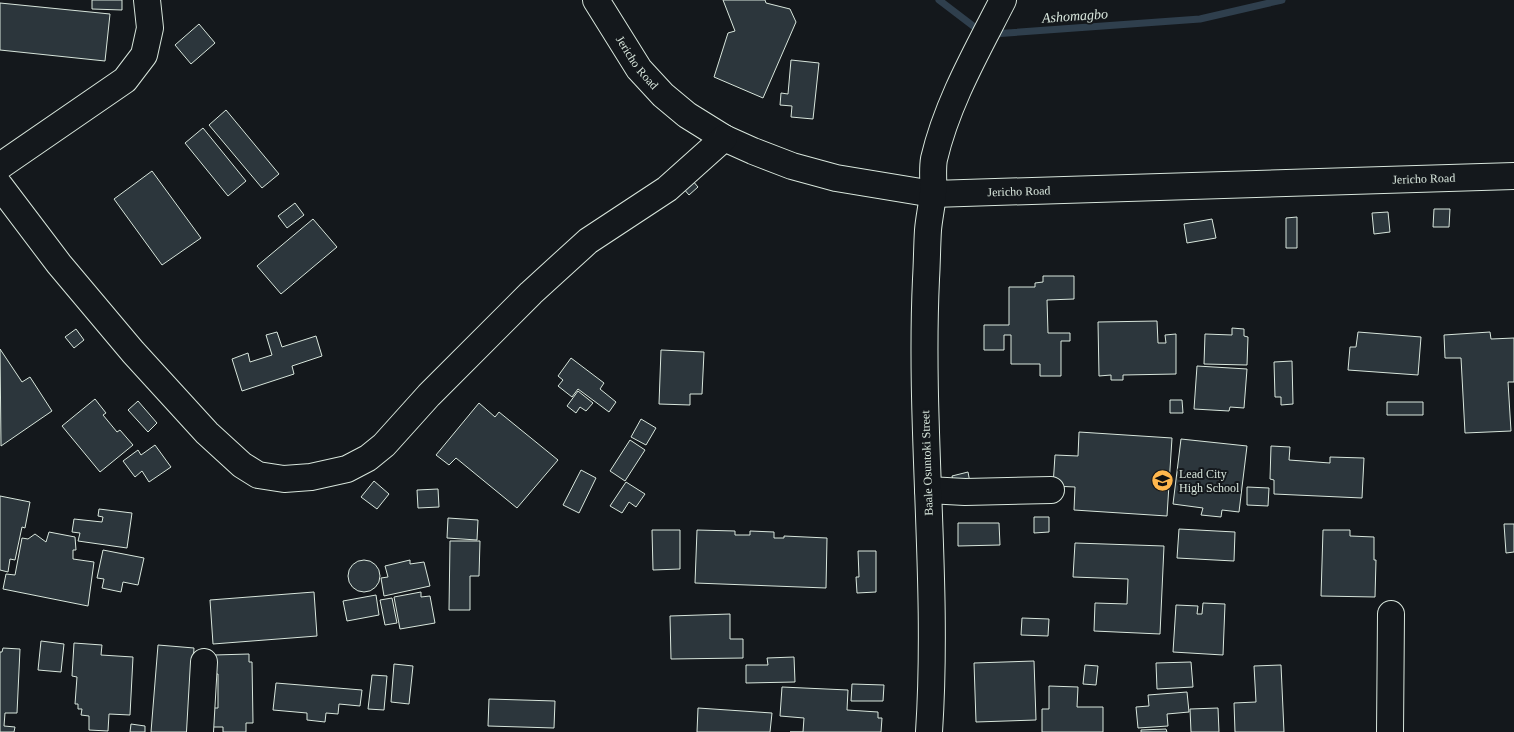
<svg xmlns="http://www.w3.org/2000/svg" width="1514" height="732" font-family="'Times New Roman',serif">
	<style>
		.lines { fill: none; stroke-linecap: round; stroke-linejoin: round }
		.stream { stroke: #2f3f4d; stroke-width: 7 }
		.building { fill: #2c363c; stroke: #d8e6dc }
		.minor-casing { stroke: #d8e6dc; stroke-width: 28 }
		.minor { stroke: #14181c; stroke-width: 26 }
		.labels { text-anchor: middle; dominant-baseline: central; stroke-width: 4; stroke-linejoin: round; paint-order: stroke }
		.street-label { font-size: 12px; fill: #d8e6dc; stroke: #14181c }
		.poi-label { font-size: 12px; fill: #d8e6dc; stroke: #14181c; text-anchor: start }
		.water-label { font-size: 14px; font-style: italic; fill: #d8e6dc; stroke: #14181c }
	</style>
	<rect width="100%" height="100%" fill="#14181c"/>
	<g class="lines">
		<path class="stream" d="M 939,0 L 981,32
			M 993,34 L 1200,19 L 1282,0"/>
	</g>
	<path class="building" d="M 92,0 L 122,0 L 122,10 L 92,9 Z
		M 723,0 L 765,0 L 766,3 L 790,9 L 796,22 L 763,98 L 714,77 L 728,33 L 735,31 Z
		M 0,3 L 110,14 L 105,61 L 0,50 Z
		M 199,24 L 215,43 L 191,64 L 175,45 Z
		M 791,60 L 819,63 L 813,119 L 791,117 L 792,106 L 780,105 L 781,93 L 788,94 Z
		M 226,110 L 279,174 L 262,188 L 209,125 Z
		M 203,128 L 246,181 L 228,196 L 185,143 Z
		M 152,171 L 201,238 L 162,265 L 114,199 Z
		M 692,180 L 698,187 L 689,195 L 683,188 Z
		M 295,203 L 304,215 L 287,228 L 278,216 Z
		M 1434,209 L 1450,209 L 1449,227 L 1433,227 Z
		M 1388,212 L 1390,232 L 1374,234 L 1372,213 Z
		M 1297,217 L 1297,248 L 1286,248 L 1286,218 Z
		M 313,219 L 337,247 L 281,294 L 257,266 Z
		M 1212,219 L 1216,238 L 1187,243 L 1184,224 Z
		M 1043,276 L 1074,276 L 1074,299 L 1047,300 L 1048,333 L 1070,333 L 1070,341 L 1061,341 L 1061,376 L 1040,376 L 1040,364 L 1011,364 L 1011,335 L 1004,335 L 1004,350 L 984,350 L 984,325 L 1009,325 L 1009,287 L 1035,287 L 1035,283 L 1043,282 Z
		M 1157,321 L 1158,343 L 1166,343 L 1165,335 L 1176,334 L 1176,374 L 1123,375 L 1123,380 L 1111,380 L 1111,375 L 1099,376 L 1098,322 Z
		M 1232,328 L 1244,329 L 1244,336 L 1248,337 L 1247,365 L 1204,364 L 1205,334 L 1232,335 Z
		M 76,329 L 84,340 L 74,348 L 65,337 Z
		M 277,332 L 282,347 L 316,336 L 322,356 L 292,366 L 294,374 L 242,391 L 232,359 L 248,353 L 250,362 L 272,355 L 266,335 Z
		M 1358,332 L 1421,337 L 1418,375 L 1348,370 L 1350,347 L 1356,347 Z
		M 1490,332 L 1491,339 L 1514,338 L 1514,382 L 1508,382 L 1511,431 L 1465,433 L 1461,358 L 1445,358 L 1444,335 Z
		M 0,349 L 22,382 L 30,377 L 52,411 L 1,446 Z
		M 661,350 L 704,352 L 702,394 L 690,394 L 690,405 L 659,404 Z
		M 571,358 L 604,383 L 600,389 L 616,402 L 609,412 L 578,389 L 572,397 L 558,386 L 563,380 L 558,376 Z
		M 1292,361 L 1293,404 L 1281,405 L 1281,397 L 1275,397 L 1274,362 Z
		M 1197,366 L 1247,369 L 1244,408 L 1230,407 L 1229,411 L 1194,409 Z
		M 578,391 L 593,403 L 586,411 L 580,407 L 576,413 L 567,406 Z
		M 95,399 L 106,413 L 103,415 L 117,432 L 120,430 L 133,445 L 100,472 L 62,426 Z
		M 1170,400 L 1182,400 L 1183,413 L 1170,413 Z
		M 138,401 L 157,423 L 148,432 L 128,410 Z
		M 1387,402 L 1423,402 L 1423,415 L 1387,415 Z
		M 479,403 L 495,417 L 499,412 L 558,460 L 517,508 L 456,458 L 449,465 L 436,455 Z
		M 641,419 L 656,428 L 646,445 L 631,437 Z
		M 1079,432 L 1172,438 L 1167,516 L 1074,510 L 1075,487 L 1053,486 L 1055,455 L 1078,456 Z
		M 1181,439 L 1247,446 L 1239,512 L 1222,510 L 1221,517 L 1201,515 L 1203,508 L 1173,504 Z
		M 630,440 L 645,450 L 625,481 L 610,471 Z
		M 155,445 L 171,467 L 149,482 L 142,471 L 135,477 L 123,461 L 138,450 L 141,455 Z
		M 1271,446 L 1290,447 L 1289,460 L 1330,463 L 1330,457 L 1364,458 L 1362,498 L 1274,494 L 1274,480 L 1270,479 Z
		M 581,470 L 596,478 L 579,513 L 563,505 Z
		M 968,472 L 971,488 L 955,491 L 952,476 Z
		M 374,481 L 389,494 L 377,509 L 361,497 Z
		M 626,482 L 645,494 L 636,507 L 629,502 L 622,513 L 610,506 Z
		M 1247,487 L 1269,488 L 1268,506 L 1247,505 Z
		M 438,489 L 439,507 L 418,508 L 417,490 Z
		M 0,496 L 30,502 L 25,528 L 22,527 L 15,560 L 10,559 L 8,572 L 0,570 Z
		M 99,509 L 132,513 L 127,548 L 78,541 L 80,533 L 72,532 L 74,519 L 102,522 L 103,517 L 98,516 Z
		M 1034,517 L 1049,517 L 1049,532 L 1034,533 Z
		M 448,518 L 478,520 L 477,540 L 447,538 Z
		M 958,523 L 999,523 L 1000,545 L 958,546 Z
		M 1504,524 L 1514,524 L 1514,552 L 1506,553 Z
		M 1179,529 L 1235,532 L 1234,561 L 1177,558 Z
		M 652,530 L 680,530 L 680,569 L 653,570 Z
		M 697,530 L 735,531 L 735,535 L 750,535 L 750,531 L 774,532 L 774,538 L 784,538 L 784,536 L 827,538 L 826,588 L 695,583 Z
		M 1323,530 L 1350,530 L 1350,536 L 1374,537 L 1374,560 L 1376,560 L 1375,597 L 1321,596 Z
		M 49,532 L 75,537 L 76,550 L 73,550 L 73,559 L 94,562 L 88,606 L 3,589 L 6,574 L 15,575 L 22,538 L 28,539 L 35,534 L 46,542 Z
		M 450,541 L 480,541 L 479,576 L 470,576 L 470,610 L 449,610 Z
		M 1075,543 L 1164,546 L 1160,634 L 1094,631 L 1095,603 L 1127,604 L 1128,579 L 1073,577 Z
		M 103,550 L 144,558 L 138,585 L 123,582 L 121,592 L 102,588 L 104,579 L 97,578 Z
		M 858,551 L 876,551 L 876,592 L 857,593 L 856,577 L 859,577 Z
		M 410,560 L 410,564 L 424,562 L 430,586 L 384,596 L 381,578 L 388,577 L 385,566 Z
		M348 576a16 16 0 1 1 32 0a16 16 0 1 1-32 0Z
		M 314,592 L 317,636 L 213,644 L 210,600 Z
		M 421,592 L 421,597 L 430,596 L 435,623 L 400,629 L 394,597 Z
		M 376,595 L 379,615 L 347,621 L 343,601 Z
		M 392,598 L 397,623 L 385,625 L 380,600 Z
		M 1203,603 L 1225,604 L 1223,655 L 1173,652 L 1176,605 L 1198,606 L 1197,614 L 1202,614 Z
		M 730,614 L 730,639 L 743,639 L 743,658 L 671,659 L 670,616 Z
		M 1022,618 L 1049,619 L 1048,636 L 1021,635 Z
		M 41,641 L 64,644 L 61,672 L 38,670 Z
		M 74,643 L 102,645 L 101,655 L 133,657 L 130,715 L 109,714 L 108,731 L 89,730 L 89,716 L 81,715 L 82,709 L 78,709 L 78,704 L 75,704 L 77,677 L 72,676 Z
		M 158,645 L 194,648 L 188,732 L 151,732 Z
		M 3,648 L 20,649 L 17,713 L 5,713 L 4,726 L 15,727 L 14,732 L 0,732 L 0,652 L 2,652 Z
		M 249,654 L 249,662 L 252,662 L 253,723 L 246,723 L 246,732 L 223,732 L 223,727 L 212,727 L 212,708 L 218,708 L 218,674 L 214,674 L 214,655 Z
		M 794,657 L 795,682 L 746,683 L 746,665 L 768,665 L 767,658 Z
		M 1034,661 L 1036,720 L 976,722 L 974,663 Z
		M 1191,662 L 1193,687 L 1157,689 L 1156,663 Z
		M 394,664 L 413,666 L 409,704 L 391,702 Z
		M 1085,665 L 1098,666 L 1096,685 L 1083,684 Z
		M 1281,665 L 1284,732 L 1235,732 L 1234,703 L 1256,702 L 1254,666 Z
		M 372,675 L 387,676 L 384,710 L 368,709 Z
		M 276,683 L 362,690 L 360,706 L 339,704 L 338,714 L 326,713 L 325,722 L 307,720 L 307,713 L 273,710 Z
		M 852,684 L 884,685 L 883,701 L 851,701 Z
		M 1049,686 L 1078,687 L 1077,707 L 1103,707 L 1103,732 L 1042,732 L 1042,709 L 1049,709 Z
		M 782,687 L 848,690 L 847,710 L 878,712 L 878,718 L 882,718 L 881,732 L 790,732 L 803,732 L 804,718 L 780,716 Z
		M 1187,692 L 1189,712 L 1167,714 L 1168,726 L 1138,728 L 1136,707 L 1149,706 L 1148,695 Z
		M 489,699 L 555,701 L 554,728 L 488,726 Z
		M 698,708 L 772,713 L 770,732 L 697,732 Z
		M 1218,708 L 1219,732 L 1191,732 L 1190,709 Z
		M 131,724 L 145,726 L 145,732 L 130,732 Z
		M 1166,729 L 1167,732 L 1141,732 L 1141,730 Z"/>
	<g class="lines">
		<defs>
			<g id="minor">
				<path id="s1" d="M 596,0 L 639,69 L 663,95 L 687,115 L 724,138 L 753,151 L 792,166 L 836,178 L 933,194 L 1514,176"/>
				<path d="M 0,166 L 125,80 L 144,55 L 150,28 L 147,0"/>
				<path d="M 0,186 L 59,264 L 133,352 L 207,433 L 242,465 L 258,475 L 284,479 L 311,477 L 347,469 L 368,458 L 384,445 L 429,395 L 531,293 L 588,241 L 667,189 L 724,138"/>
				<path d="M 928,490 L 965,492 L 1051,490"/>
				<path d="M 200,732 L 204,662"/>
				<path d="M 929,732 C 939,581 919,430 926,279 C 927,263 927,246 928,230 C 929,218 932,205 933,193 C 934,182 932,170 934,159 C 947,103 977,51 1003,0"/>
				<path d="M 1390,732 L 1391,614"/>
			</g>
		</defs>
		<use href="#minor" class="minor-casing"/>
		<use href="#minor" class="minor"/>
	</g>
	<defs>
		<symbol id="school-disc" viewBox="-11 -11 22 22"><circle r="9.5" fill="#ffb74d" stroke="#14181c"/><path d="M0-5L7-2L0 1L-7-2ZM-4 1L0 2.5L4 1V4Q0 6-4 4Z" fill="#111"/></symbol>
	</defs>
	<g fill-rule="evenodd">
		<use href="#school-disc" x="1150" y="468" width="25" height="25"/>
	</g>
	<g class="labels">
		<g class="street-label">
			<text stroke="none"><textPath href="#s1" startOffset="75">Jericho Road</textPath></text>
			<text stroke="none"><textPath href="#s1" startOffset="900">Jericho Road</textPath></text>
			<text stroke="none"><textPath href="#s1" startOffset="495">Jericho Road</textPath></text>
			<text transform="translate(927 463) rotate(-92)">Baale Osuntoki Street</text>
		</g>
		<g class="poi-label">
			<text x="1179" y="474">Lead City<tspan x="1179" dy="14">High School</tspan></text>
		</g>
		<g class="water-label">
			<text transform="translate(1075 16) rotate(-4)">Ashomagbo</text>
		</g>
	</g>
</svg>
